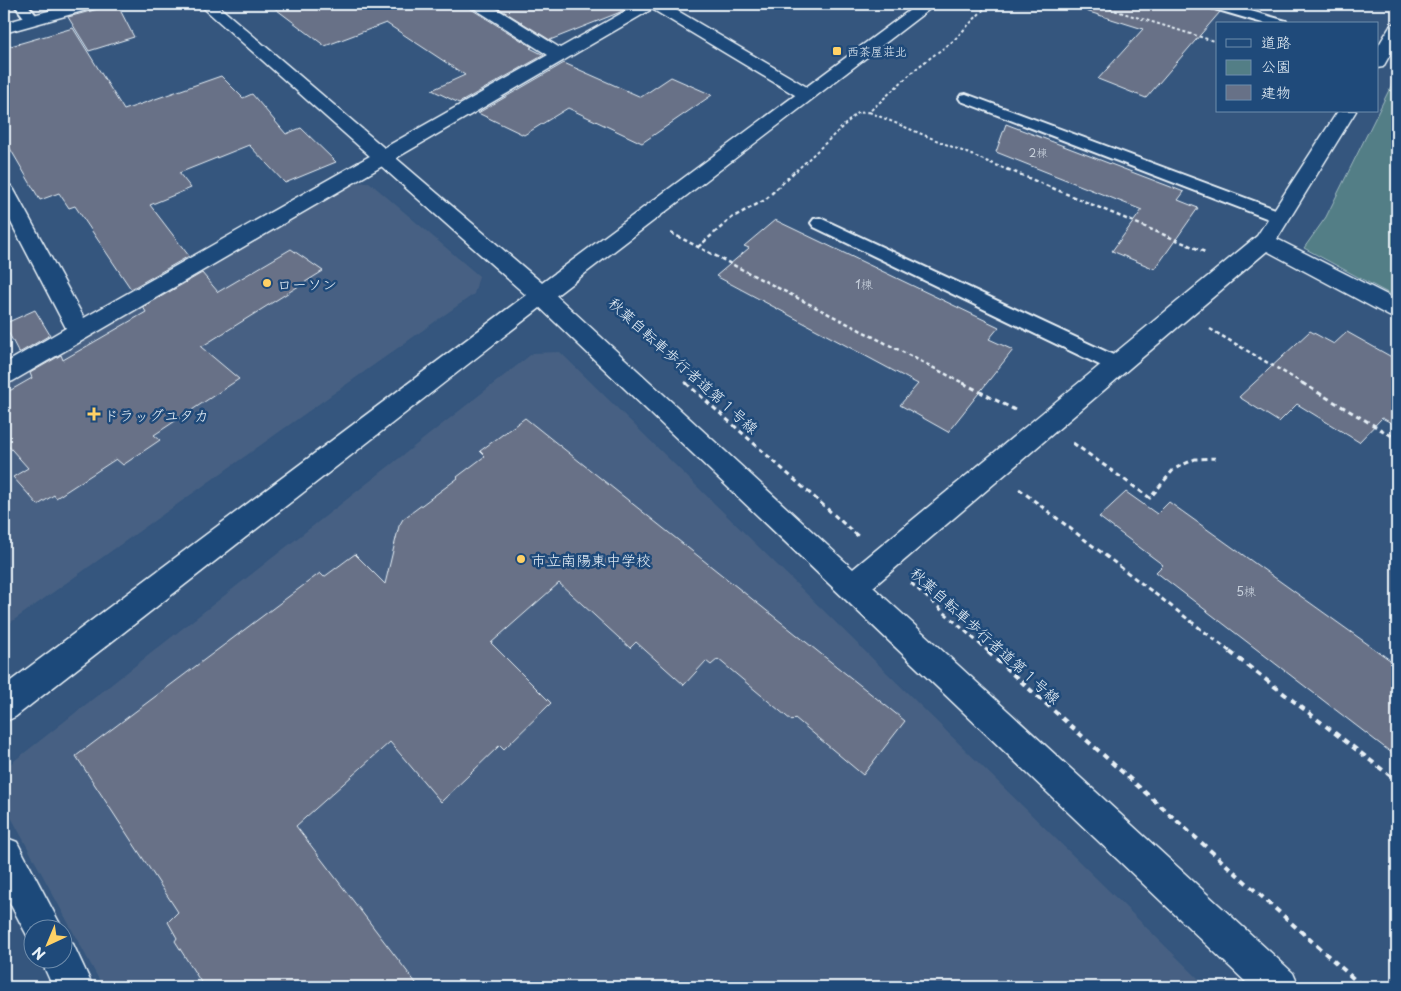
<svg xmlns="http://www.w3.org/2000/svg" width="1401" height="991" font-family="'Playpen Sans','Klee One',sans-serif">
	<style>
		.built { fill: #476183 }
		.green { fill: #537e86; stroke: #9eb8bf }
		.building { fill: #677187; stroke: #e8f1f8 }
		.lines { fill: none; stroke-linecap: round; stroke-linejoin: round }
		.service-casing { stroke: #e8f1f8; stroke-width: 4 }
		.minor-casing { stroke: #e8f1f8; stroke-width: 3 }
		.tertiary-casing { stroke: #e8f1f8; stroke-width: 3 }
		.path-far3 { stroke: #e8f1f8; stroke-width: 2; stroke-dasharray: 3 2.5; stroke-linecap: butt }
		.path-far2 { stroke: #e8f1f8; stroke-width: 2.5; stroke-dasharray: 4 3; stroke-linecap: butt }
		.path-far1 { stroke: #e8f1f8; stroke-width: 3; stroke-dasharray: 5 4; stroke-linecap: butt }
		.path { stroke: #e8f1f8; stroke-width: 4; stroke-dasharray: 6 5; stroke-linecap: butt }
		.service { fill: #1f4a7a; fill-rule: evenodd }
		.minor { fill: #1f4a7a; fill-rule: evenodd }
		.tertiary { fill: #1f4a7a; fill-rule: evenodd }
		.poi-dot { fill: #ffd166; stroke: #1f4a7a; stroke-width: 2 }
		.labels { text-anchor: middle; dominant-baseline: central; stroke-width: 5; stroke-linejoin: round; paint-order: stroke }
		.far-number-label { font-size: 11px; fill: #c8d1dc }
		.far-poi-label { font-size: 12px; fill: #e8f1f8; stroke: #1f4a7a; text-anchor: start }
		.number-label { font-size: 12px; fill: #c8d1dc }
		.poi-label { font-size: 15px; fill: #e8f1f8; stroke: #1f4a7a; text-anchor: start }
		.street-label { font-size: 15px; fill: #e8f1f8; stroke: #1f4a7a }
	</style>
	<rect width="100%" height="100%" fill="#35567e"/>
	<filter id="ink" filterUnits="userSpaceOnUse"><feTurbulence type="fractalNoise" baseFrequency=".02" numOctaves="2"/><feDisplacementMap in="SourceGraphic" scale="10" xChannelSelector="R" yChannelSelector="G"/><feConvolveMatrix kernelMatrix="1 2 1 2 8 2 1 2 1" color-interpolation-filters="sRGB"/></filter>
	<g filter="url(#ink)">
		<path class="built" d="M 369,182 L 479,276 L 474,294 L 4,627 L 4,386 L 354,183 Z
			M 560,352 L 1207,987 L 103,987 L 4,804 L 4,773 L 9,765 L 533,353 Z"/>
		<path class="green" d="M 1397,74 L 1397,298 L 1304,248 L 1326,217 Z"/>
		<path class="building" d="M 117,4 L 134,37 L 89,51 L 68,17 Z
			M 269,4 L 468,4 L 471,9 L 532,47 L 530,48 L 544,55 L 459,103 L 432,90 L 465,75 L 386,23 L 325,46 Z
			M 492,4 L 635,4 L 618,13 L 550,40 Z
			M 1087,4 L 1191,4 L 1220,12 L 1146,98 L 1098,79 L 1143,29 L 1086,11 Z
			M 73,28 L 124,110 L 221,76 L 243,98 L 252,94 L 286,134 L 301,128 L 336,162 L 285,183 L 249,145 L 179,173 L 191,188 L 150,205 L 189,256 L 131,289 L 75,206 L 69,208 L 59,193 L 40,200 L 4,138 L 4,48 Z
			M 564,63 L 641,97 L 671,77 L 712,95 L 642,143 L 568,108 L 524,135 L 478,113 Z
			M 1006,124 L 1184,192 L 1178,200 L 1198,208 L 1155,269 L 1112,251 L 1142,210 L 996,152 Z
			M 775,220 L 999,327 L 989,339 L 1013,350 L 948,432 L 900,405 L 918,384 L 716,276 L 749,248 L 744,246 Z
			M 291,249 L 323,271 L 201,347 L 239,379 L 154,435 L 160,440 L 123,465 L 116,459 L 56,498 L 54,495 L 38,505 L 13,477 L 28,468 L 4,441 L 4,394 L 32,378 L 30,373 L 61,355 L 63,360 L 146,312 L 143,307 L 202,273 L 218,292 Z
			M 35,310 L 50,335 L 19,353 L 4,324 Z
			M 1310,331 L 1334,344 L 1347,332 L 1397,360 L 1397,426 L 1382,418 L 1359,442 L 1297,404 L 1279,422 L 1239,397 Z
			M 525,418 L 905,721 L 863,775 L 795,718 L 792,721 L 718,659 L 711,665 L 706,661 L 684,685 L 636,642 L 630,648 L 559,583 L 491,643 L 551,703 L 504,749 L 500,745 L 441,802 L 390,742 L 296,826 L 419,987 L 204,987 L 175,941 L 177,938 L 168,922 L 178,912 L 76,756 L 320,573 L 324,577 L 355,554 L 385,584 L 399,526 L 403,519 L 458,478 L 457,477 L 485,456 L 480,451 Z
			M 1126,492 L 1157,514 L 1169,502 L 1397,665 L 1397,757 L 1156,572 L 1163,565 L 1099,517 Z"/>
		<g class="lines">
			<defs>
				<path id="service" d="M 14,4 L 27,4 L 40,20 L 38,23 L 28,23 Z
					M 1207,4 L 1226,4 L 1286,21 L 1287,24 L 1266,24 L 1208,7 Z
					M 966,94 L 1286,213 L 1289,217 L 1286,221 L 1280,222 L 1274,221 L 961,101 L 959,98 L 961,95 Z
					M 820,218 L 1124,360 L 1127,365 L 1124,370 L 1117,372 L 1110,370 L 814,227 L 811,223 L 814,219 Z"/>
				<path id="minor" d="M 74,4 L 99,4 L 97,7 L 4,33 L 4,23 Z
					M 470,4 L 489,4 L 560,48 L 638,4 L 666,4 L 812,90 L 815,94 L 812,98 L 806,99 L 800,98 L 652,9 L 13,381 L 4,384 L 4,364 L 66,328 L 4,209 L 4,184 L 11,186 L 14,190 L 84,318 L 548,55 L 472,7 Z
					M 1397,23 L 1397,42 L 1383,67 L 1377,68 L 1377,48 L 1391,25 Z
					M 1338,111 L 1356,111 L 1277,239 L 1397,300 L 1397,318 L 1389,316 L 1267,251 L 873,587 L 1293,973 L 1299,987 L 1251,987 L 533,301 L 530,295 L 533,289 L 541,287 L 549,289 L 853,569 L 1257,236 Z
					M 4,837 L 17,842 L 62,928 L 32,928 L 32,943 L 30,941 L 4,892 Z
					M 62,940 L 73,944 L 93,987 L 53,987 L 40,958 L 62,958 Z"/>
				<path id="tertiary" d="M 199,4 L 216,4 L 542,283 L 918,4 L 936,4 L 549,301 L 15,717 L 4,722 L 4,686 L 526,295 Z"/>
			</defs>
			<use href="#service" class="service-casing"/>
			<use href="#minor" class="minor-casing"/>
			<use href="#tertiary" class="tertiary-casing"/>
			<path class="path-far3" d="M 1094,4 L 1217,42
				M 869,112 L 1010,171
				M 796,171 L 857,113 L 869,112 L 918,67 L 953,41 L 986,7 L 993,4"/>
			<path class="path-far2" d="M 1007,169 L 1205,252
				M 671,233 L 965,384
				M 698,247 L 733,217 L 765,200 L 797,169
				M 1210,329 L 1304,384
				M 685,382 L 688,384"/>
			<path class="path-far1" d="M 686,383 L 860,538
				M 963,383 L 1015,410
				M 1302,383 L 1397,439
				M 1073,443 L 1150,498 L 1174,469 L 1195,459 L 1219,458
				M 1019,489 L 1232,653
				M 911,583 L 990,653"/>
			<path class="path" d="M 988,652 L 1363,987
				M 1230,652 L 1397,781"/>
			<use href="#service" class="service"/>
			<use href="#minor" class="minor"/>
			<use href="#tertiary" class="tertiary"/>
		</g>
	</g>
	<g class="poi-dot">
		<rect x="832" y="46" width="10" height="10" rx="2.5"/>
		<circle cx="267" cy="283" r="5"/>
		<path d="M91.5 406.5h5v5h5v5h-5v5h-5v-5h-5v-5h5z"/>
		<circle cx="521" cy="559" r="5"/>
	</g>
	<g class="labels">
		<g class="far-number-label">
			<text x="1038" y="152">2棟</text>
		</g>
		<g class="far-poi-label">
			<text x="847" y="51">西茶屋荘北</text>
		</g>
		<g class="number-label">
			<text x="864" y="284">1棟</text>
			<text x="1246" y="591">5棟</text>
		</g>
		<g class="poi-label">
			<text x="277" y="283">ローソン</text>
			<text x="104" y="414">ドラッグユタカ</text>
			<text x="531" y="559">市立南陽東中学校</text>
		</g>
		<g class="street-label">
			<text transform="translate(684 365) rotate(42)">秋葉自転車歩行者道第１号線</text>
			<text transform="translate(986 635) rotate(42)">秋葉自転車歩行者道第１号線</text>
		</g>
	</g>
	<rect width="1401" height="991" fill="none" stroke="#1f4a7a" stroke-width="20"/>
	<rect x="10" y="10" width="1381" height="971" fill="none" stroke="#e8f1f8" stroke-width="2" filter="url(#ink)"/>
	<rect x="1216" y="22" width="162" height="90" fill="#1f4a7a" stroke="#6f8dac"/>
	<rect x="1226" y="39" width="25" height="8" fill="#1f4a7a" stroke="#6f8dac"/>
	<text x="1261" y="48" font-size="15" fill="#e8f1f8">道路</text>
	<rect x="1226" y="60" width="25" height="15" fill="#537e86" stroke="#6f8dac"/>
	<text x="1261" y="72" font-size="15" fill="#e8f1f8">公園</text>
	<rect x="1226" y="85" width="25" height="15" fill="#677187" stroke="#6f8dac"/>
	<text x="1261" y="98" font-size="15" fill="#e8f1f8">建物</text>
	<g transform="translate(48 944) rotate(224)"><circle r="24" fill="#1f4a7a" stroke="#6f8dac"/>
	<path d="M0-4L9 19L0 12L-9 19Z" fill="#ffd166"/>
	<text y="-8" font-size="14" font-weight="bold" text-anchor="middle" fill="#e8f1f8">N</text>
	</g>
</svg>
